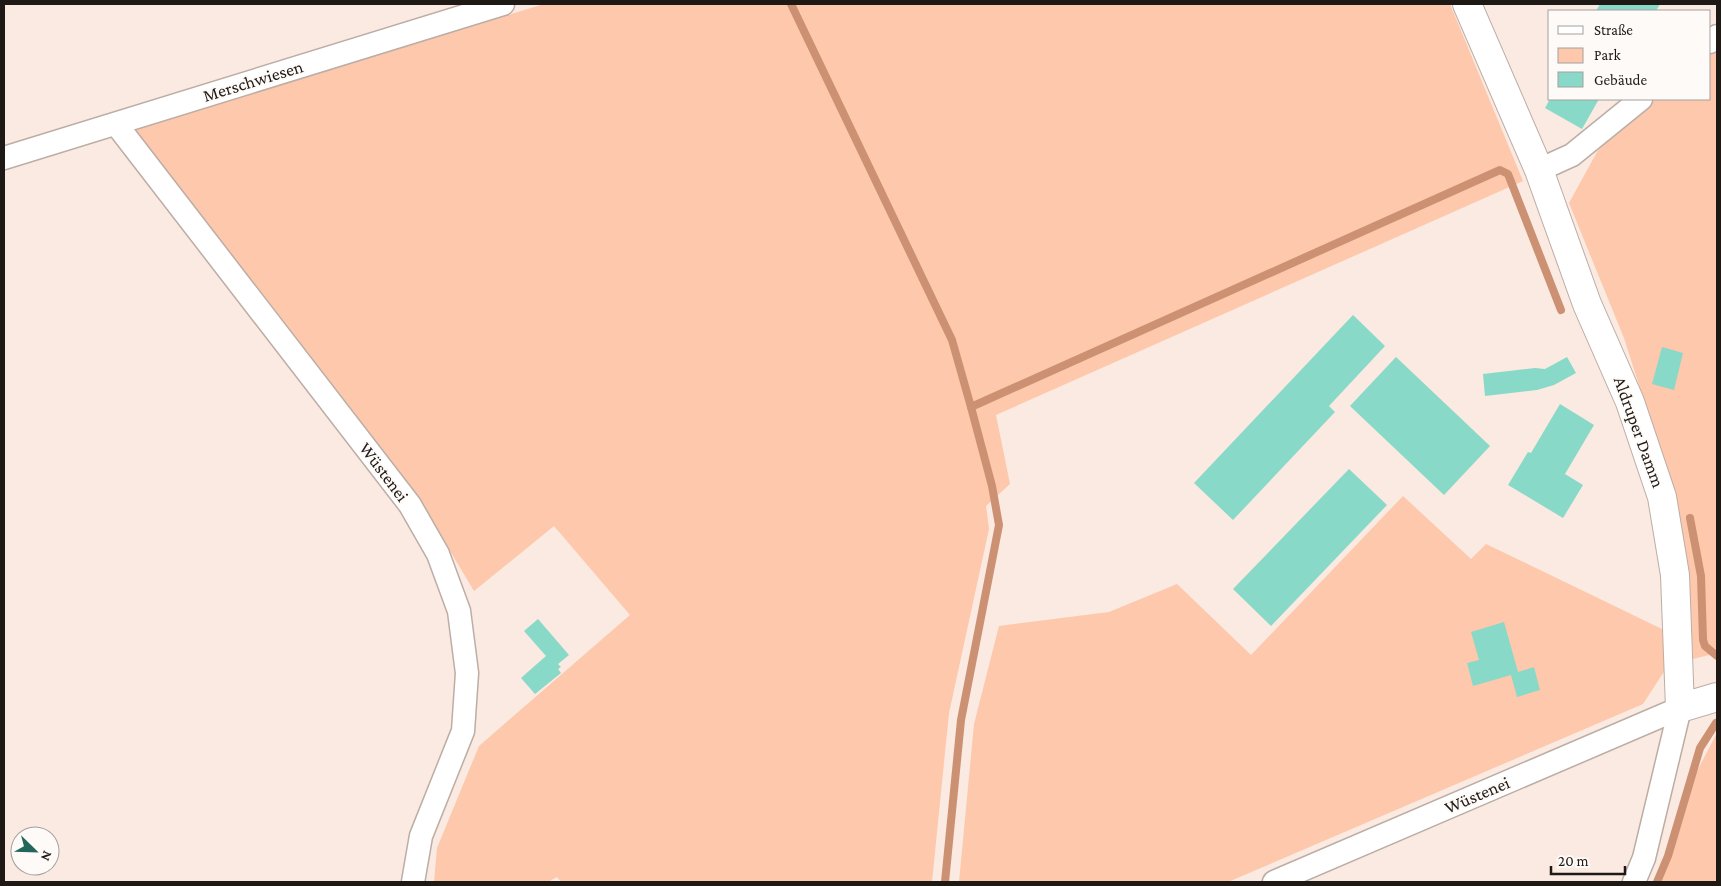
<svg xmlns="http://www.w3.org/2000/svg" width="1721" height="886" viewBox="0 0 1721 886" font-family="'Crimson Pro',serif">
<rect width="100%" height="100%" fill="#faeae1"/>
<g fill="#fdc8ab">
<path d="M 544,4 L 1450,4 L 1523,181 L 996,415 L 1010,484 L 986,506 L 989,529 L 949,713 L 932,882 L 561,882 L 557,877 L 548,882 L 434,882 L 437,848 L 479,746 L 630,615 L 554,526 L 474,591 L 425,509 L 133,129 Z"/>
<path d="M 1717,46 L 1717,653 L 1693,659 L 1691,615 L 1674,495 L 1624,338 L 1569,203 L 1597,152 L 1624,123 L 1653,99 L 1710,99 L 1710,52 Z"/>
<path d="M 1403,496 L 1471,559 L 1486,544 L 1664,630 L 1667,667 L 1643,704 L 1228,882 L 959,882 L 974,724 L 999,626 L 1109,612 L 1177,584 L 1251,655 Z"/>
<path d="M 1717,733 L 1717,882 L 1657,882 L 1675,826 L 1695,775 Z"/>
</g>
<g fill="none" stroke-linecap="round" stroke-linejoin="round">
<g stroke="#cc9172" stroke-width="8">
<path d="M 791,4 L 952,340 L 971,407 L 1500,170 L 1508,174 L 1561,310"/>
<path d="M 1690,518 L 1701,576 L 1703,640 L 1705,646 L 1717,656"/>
<path d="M 945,882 L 961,720 L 999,525 L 992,486 L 971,407"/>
<path d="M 1657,882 L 1668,856 L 1700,748 L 1716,723"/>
</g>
</g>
<g fill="#88d9c8">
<path d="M 1600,4 L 1660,4 L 1656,11 L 1596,11 Z"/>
<path d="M 1550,99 L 1599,99 L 1582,129 L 1545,108 Z"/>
<path d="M 1353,315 L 1385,346 L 1329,406 L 1335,412 L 1233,520 L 1194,483 Z"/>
<path d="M 1662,347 L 1683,353 L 1674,390 L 1652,384 Z"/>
<path d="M 1396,357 L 1490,446 L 1444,495 L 1350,406 Z"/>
<path d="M 1567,357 L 1576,373 L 1554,385 L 1537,390 L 1485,396 L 1483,374 L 1535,368 L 1545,369 Z"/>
<path d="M 1560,404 L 1594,425 L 1565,474 L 1583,485 L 1563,518 L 1508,485 L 1528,452 L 1531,453 Z"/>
<path d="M 1349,469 L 1387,505 L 1271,626 L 1233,589 Z"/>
<path d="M 538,619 L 569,655 L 558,664 L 561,667 L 558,669 L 561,673 L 535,694 L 521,678 L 546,656 L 524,631 Z"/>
<path d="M 1504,622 L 1518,672 L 1534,667 L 1540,690 L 1517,697 L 1511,675 L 1473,686 L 1467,663 L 1479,660 L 1471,632 Z"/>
</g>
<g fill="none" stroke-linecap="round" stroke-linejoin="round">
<g stroke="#bcada5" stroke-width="25">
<g id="minor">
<path d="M 1710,42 L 1717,36"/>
<path d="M 116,124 L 410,505 L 438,554 L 459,611 L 467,673 L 463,731 L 421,836 L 413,882"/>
<path d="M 4,158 L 503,4"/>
<path d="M 1539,170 L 1572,155 L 1641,99"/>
<path d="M 1274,882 L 1680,708"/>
<path d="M 1634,882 L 1644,858 L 1680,708"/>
</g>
</g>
<g stroke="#bcada5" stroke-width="30">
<path id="tertiary" d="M 1467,4 L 1539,170 L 1587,304 L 1630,402 L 1662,497 L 1675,575 L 1680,708 L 1717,697"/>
</g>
<use href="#minor" stroke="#fff" stroke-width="22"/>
<use href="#tertiary" stroke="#fff" stroke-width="28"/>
</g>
<g text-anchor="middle" stroke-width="4" stroke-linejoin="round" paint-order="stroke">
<g font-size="18" fill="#1f1916" stroke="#fdfaf8">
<text transform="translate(253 81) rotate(-17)" y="6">Merschwiesen</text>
<text transform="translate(1639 432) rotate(70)" y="6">Aldruper Damm</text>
<text transform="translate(384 472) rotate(53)" y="6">Wüstenei</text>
<text transform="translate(1477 795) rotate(-23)" y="6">Wüstenei</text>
</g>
</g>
<rect width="1721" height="886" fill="none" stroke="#1f1916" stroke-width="10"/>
<rect x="1548" y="10" width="162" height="90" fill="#fdfaf8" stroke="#a4a09e"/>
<rect x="1558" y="26" width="25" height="8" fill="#ffffff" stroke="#a4a09e"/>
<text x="1594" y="35" font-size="15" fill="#1f1916">Straße</text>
<rect x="1558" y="48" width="25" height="15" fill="#fdc8ab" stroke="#a4a09e"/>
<text x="1594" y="60" font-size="15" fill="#1f1916">Park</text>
<rect x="1558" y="72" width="25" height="15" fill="#88d9c8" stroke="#a4a09e"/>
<text x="1594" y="85" font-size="15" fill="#1f1916">Gebäude</text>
<g transform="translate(35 851) rotate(113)"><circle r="24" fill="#fdfaf8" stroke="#a4a09e"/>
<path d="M0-4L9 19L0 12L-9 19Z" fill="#20665a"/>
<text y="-8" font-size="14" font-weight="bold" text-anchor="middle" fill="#1f1916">N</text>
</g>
<path d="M1551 866v8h74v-8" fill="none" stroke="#1f1916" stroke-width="2.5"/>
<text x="1558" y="866" font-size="15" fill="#1f1916" stroke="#fdfaf8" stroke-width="4" paint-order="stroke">20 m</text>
</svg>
